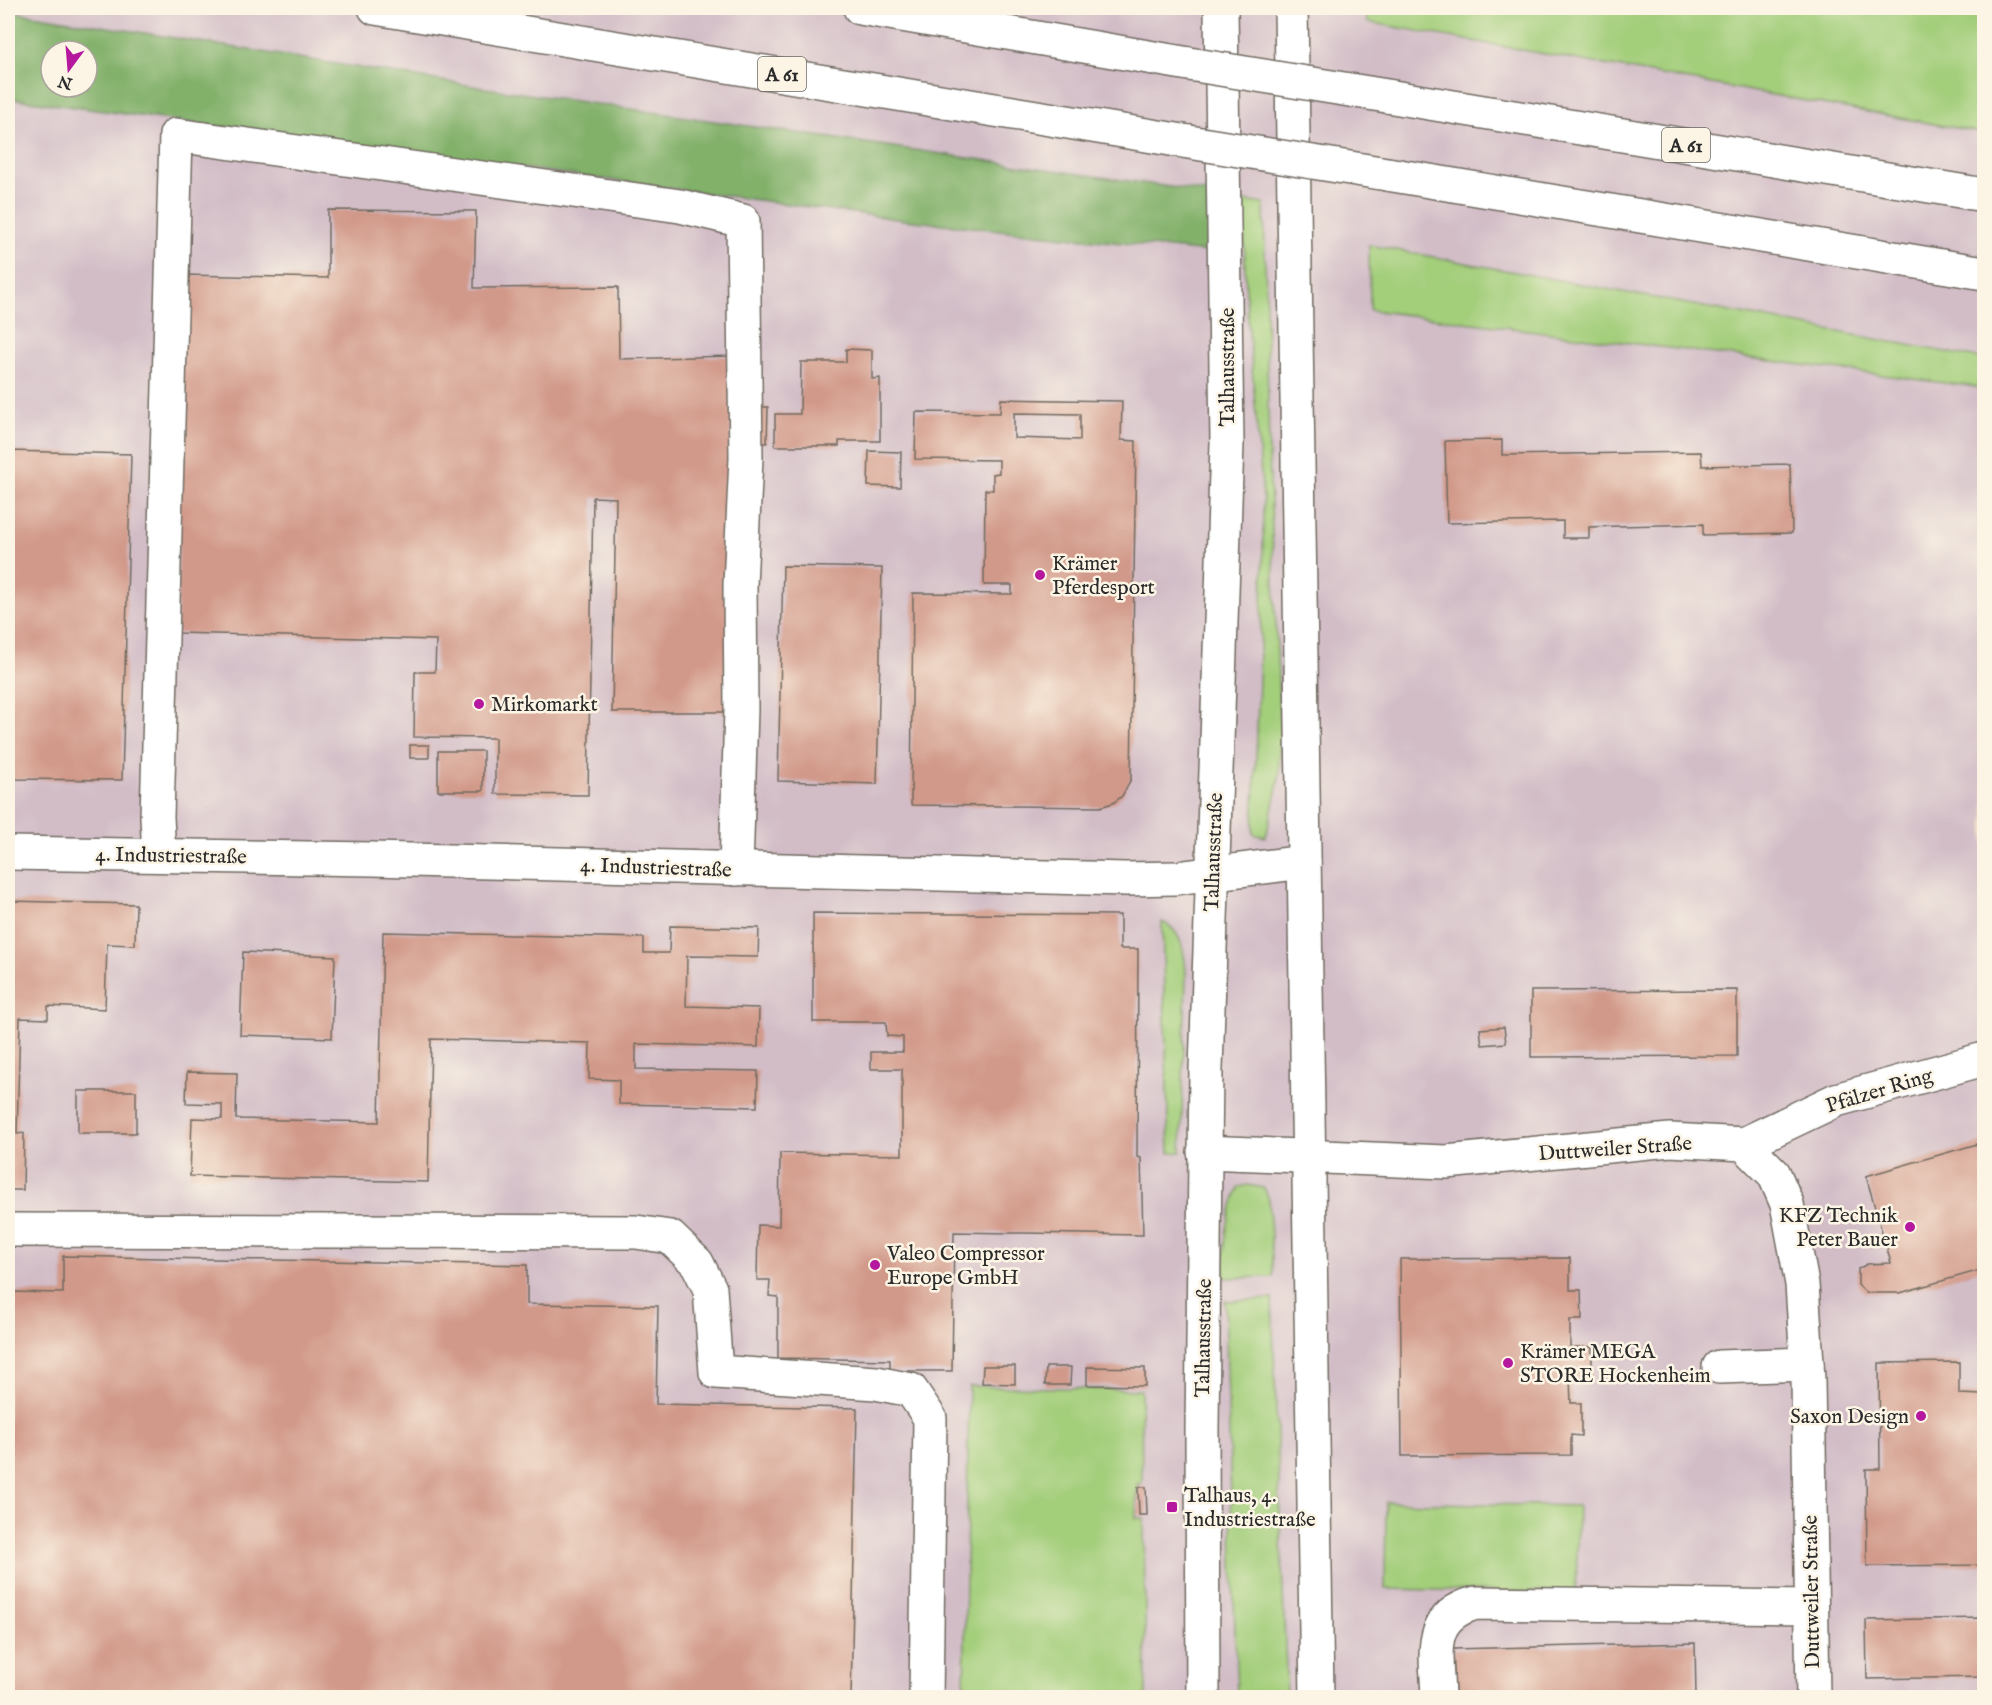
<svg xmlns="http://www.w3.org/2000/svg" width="1992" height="1705" viewBox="0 0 1992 1705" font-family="'IM FELL English',serif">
<rect width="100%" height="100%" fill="#fcf5e5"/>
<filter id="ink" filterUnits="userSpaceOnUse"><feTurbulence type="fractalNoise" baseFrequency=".0167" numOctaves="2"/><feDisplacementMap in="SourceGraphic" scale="12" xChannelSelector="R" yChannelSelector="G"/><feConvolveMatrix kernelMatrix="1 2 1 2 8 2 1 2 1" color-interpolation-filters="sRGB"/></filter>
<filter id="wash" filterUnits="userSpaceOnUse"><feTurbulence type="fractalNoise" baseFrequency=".008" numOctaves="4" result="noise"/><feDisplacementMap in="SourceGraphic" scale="24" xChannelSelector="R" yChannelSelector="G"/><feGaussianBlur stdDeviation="1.35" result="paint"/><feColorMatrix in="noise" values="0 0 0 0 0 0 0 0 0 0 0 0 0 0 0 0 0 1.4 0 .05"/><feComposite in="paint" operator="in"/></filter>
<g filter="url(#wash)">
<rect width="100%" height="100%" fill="#f4e0c4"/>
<path fill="#d2bdc7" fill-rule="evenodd" d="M 8,8 L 1984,8 L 1984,1697 L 8,1697 ZM 51,51 L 87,51 L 87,87 L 51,87 Z"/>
<g fill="#a3ce7a" stroke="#677c52" stroke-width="1.5">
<path d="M 1368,8 L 1984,8 L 1984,133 L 1367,22 Z"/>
<path d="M 1243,201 L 1264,204 L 1269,454 L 1280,726 L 1279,779 L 1266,837 L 1253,834 L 1263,577 L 1263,498 L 1246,297 Z"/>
<path d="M 1369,245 L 1984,359 L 1984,388 L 1370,310 Z"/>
<path d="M 1162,922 C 1182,929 1185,955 1186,973 L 1181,1152 L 1169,1153 Z"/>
<path d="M 1248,1185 L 1264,1188 L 1269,1199 L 1273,1277 L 1224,1278 C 1223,1247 1226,1216 1239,1187 Z"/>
<path d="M 1272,1299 L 1287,1697 L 1237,1697 L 1225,1301 Z"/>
<path d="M 969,1386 L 1141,1390 L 1142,1483 L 1137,1484 L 1136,1518 L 1144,1518 L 1146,1697 L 964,1697 Z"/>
<path d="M 1386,1502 L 1578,1506 L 1576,1593 L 1385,1589 Z"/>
</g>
<path fill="#82b16a" stroke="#566e4a" stroke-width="1.5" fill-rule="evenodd" d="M 8,11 L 479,87 L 1225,195 L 1226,254 L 904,220 L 8,98 ZM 51,51 L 87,51 L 87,87 L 51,87 Z"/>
<g id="blocks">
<g fill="#d19989" fill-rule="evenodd">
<path d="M 328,210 L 476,211 L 474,288 L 618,287 L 619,359 L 732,356 L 726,712 L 612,712 L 616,498 L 593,497 L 588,795 L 495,794 L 495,738 L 414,737 L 415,672 L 435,672 L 436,640 L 177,633 L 184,275 L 328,278 Z"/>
<path d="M 846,349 L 872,350 L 872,379 L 880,378 L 880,441 L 839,441 L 839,446 L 775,446 L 775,414 L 800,414 L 801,362 L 846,362 Z"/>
<path d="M 1001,399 L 1122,401 L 1121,440 L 1136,441 L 1131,779 L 1122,796 L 1113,803 L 1100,807 L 911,805 L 913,593 L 1012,594 L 1012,585 L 984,585 L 985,490 L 993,490 L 993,474 L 999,473 L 999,460 L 915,459 L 916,412 L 1000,413 ZM 1014,413 L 1080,414 L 1080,440 L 1014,438 Z"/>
<path d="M 750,407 L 768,407 L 767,443 L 750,443 Z"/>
<path d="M 1502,440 L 1502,455 L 1701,452 L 1702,466 L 1790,464 L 1792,533 L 1703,535 L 1703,524 L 1619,526 L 1589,527 L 1589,538 L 1563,538 L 1563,521 L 1447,523 L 1445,441 Z"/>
<path d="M 8,451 L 131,454 L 122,780 L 8,779 Z"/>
<path d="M 869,451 L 901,452 L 900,487 L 868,486 Z"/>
<path d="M 783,566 L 882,568 L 877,784 L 778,781 Z"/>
<rect x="410" y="745" width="19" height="13"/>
<rect x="438" y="751" width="45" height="40"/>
<path d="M 8,901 L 136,904 L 135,945 L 107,944 L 105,1009 L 48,1006 L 48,1019 L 20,1018 L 17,1134 L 24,1133 L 23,1190 L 8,1190 Z"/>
<path d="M 813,913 L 1120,915 L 1120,949 L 1138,949 L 1137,1157 L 1141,1158 L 1143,1235 L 954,1232 L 952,1371 L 890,1371 L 890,1360 L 778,1358 L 778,1297 L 769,1296 L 770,1280 L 757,1280 L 758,1225 L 779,1226 L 780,1153 L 902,1155 L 902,1069 L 871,1069 L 871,1052 L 903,1052 L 903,1037 L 887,1036 L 886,1022 L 813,1022 Z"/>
<path d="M 670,926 L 759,928 L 758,957 L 687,956 L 686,1006 L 759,1008 L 758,1047 L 636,1044 L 636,1069 L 758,1071 L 757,1107 L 619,1104 L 619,1080 L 589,1079 L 590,1043 L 431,1039 L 428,1182 L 190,1176 L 192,1118 L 222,1119 L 222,1104 L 186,1103 L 187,1072 L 237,1073 L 236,1119 L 379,1122 L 383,932 L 644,938 L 644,953 L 669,953 Z"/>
<path d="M 243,952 L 335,956 L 332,1038 L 240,1035 Z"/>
<path d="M 1737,990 L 1737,1056 L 1531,1057 L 1531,991 Z"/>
<path d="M 1504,1027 L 1506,1043 L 1482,1045 L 1480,1029 Z"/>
<rect x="78" y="1091" width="58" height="42"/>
<path d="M 1984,1142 L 1984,1269 L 1900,1293 L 1866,1293 L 1858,1285 L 1858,1269 L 1867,1264 L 1891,1263 L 1866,1176 Z"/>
<path d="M 63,1256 L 527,1265 L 527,1304 L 658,1306 L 656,1404 L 857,1408 L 851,1698 L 8,1698 L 8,1292 L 63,1293 Z"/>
<path d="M 1570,1258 L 1570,1290 L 1581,1290 L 1582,1320 L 1570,1320 L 1570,1347 L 1592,1347 L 1592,1378 L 1570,1378 L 1571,1403 L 1581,1403 L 1581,1436 L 1571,1435 L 1571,1455 L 1402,1456 L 1400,1259 Z"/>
<path d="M 1959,1362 L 1959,1394 L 1984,1395 L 1984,1565 L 1867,1566 L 1866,1469 L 1880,1469 L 1879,1363 Z"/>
<path d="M 983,1366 L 1015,1366 L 1015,1384 L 982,1383 Z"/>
<path d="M 1046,1367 L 1071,1367 L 1070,1385 L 1045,1385 Z"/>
<path d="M 1087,1367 L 1145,1368 L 1145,1386 L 1087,1385 Z"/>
<path d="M 1138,1487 L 1146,1487 L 1147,1515 L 1139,1515 Z"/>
<path d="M 1984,1618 L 1984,1677 L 1867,1679 L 1866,1620 Z"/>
<path d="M 1695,1643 L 1696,1698 L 1455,1698 L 1453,1649 Z"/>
</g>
</g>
</g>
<g filter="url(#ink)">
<use href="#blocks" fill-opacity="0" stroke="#716a61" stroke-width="1.5"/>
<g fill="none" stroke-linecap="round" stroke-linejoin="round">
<g stroke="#716a61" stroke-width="36">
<g id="minor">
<path d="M 8,853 L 372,859 L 1126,879 L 1176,878 L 1304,862"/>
<path d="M 159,855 L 157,817 L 176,135 L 680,206 L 743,221 L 746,458 L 740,585 L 741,710 L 736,869"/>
<path d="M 1744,1144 L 1836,1100 L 1984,1059"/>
<path d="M 1204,1152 L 1446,1162 L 1670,1140 L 1744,1144 L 1774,1174 L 1787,1204 L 1802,1284 L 1808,1379 L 1813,1698"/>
<path d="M 8,1230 L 636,1232 L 670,1237 L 697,1263 L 710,1289 L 716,1372 L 876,1383 L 911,1390 L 930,1418 L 926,1698"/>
<path d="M 1719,1367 L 1807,1364"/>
<path d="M 1438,1698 C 1437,1655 1425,1616 1476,1603 L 1811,1607"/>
</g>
</g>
<g stroke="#716a61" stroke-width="36">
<g id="major">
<path d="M 1291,8 L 1317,1698"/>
<path d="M 1203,1698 L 1202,1429 L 1206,1069 L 1227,443 L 1221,8"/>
</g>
</g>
<g stroke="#716a61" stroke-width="36">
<g id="highway">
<path d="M 375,8 L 1189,142"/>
<path d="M 860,8 L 1189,64"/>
<path d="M 1387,96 L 1984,195"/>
<path d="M 1387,174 L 1984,273"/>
</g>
</g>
<use href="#minor" stroke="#fff" stroke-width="33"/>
<use href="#major" stroke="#fff" stroke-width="33"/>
<use href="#highway" stroke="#fff" stroke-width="33"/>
<g stroke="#716a61" stroke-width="36" stroke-linecap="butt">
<g id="highway-bridge">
<path d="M 1189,64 L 1387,96"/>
<path d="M 1189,142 L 1387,174"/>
</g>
</g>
<use href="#highway-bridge" stroke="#fff" stroke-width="33"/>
</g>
</g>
<g fill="#b5179e" stroke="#fcf5e5" stroke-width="2">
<circle cx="1040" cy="575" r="6"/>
<circle cx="479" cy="704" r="6"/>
<circle cx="1910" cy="1227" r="6"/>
<circle cx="875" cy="1265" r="6"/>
<circle cx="1508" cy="1363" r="6"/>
<circle cx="1921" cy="1416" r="6"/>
<rect x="1166" y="1501" width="12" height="12" rx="3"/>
</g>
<g text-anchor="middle" stroke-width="5" stroke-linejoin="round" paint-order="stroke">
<g fill="#fcf5e5" stroke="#6a6863" stroke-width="1.5">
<rect x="758" y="57" width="48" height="34" rx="4.5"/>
<rect x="1662" y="128" width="48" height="34" rx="4.5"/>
</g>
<g font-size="20" font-weight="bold" fill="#2b2b2b">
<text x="782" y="81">A 61</text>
<text x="1686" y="152">A 61</text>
</g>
<g font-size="21" fill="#2b2b2b" stroke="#fcf5e5">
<text transform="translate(1227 367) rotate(-90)" y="7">Talhausstraße</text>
<text transform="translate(1213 852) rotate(-88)" y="7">Talhausstraße</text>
<text transform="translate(171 855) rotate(1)" y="7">4. Industriestraße</text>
<text transform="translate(656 867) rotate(2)" y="7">4. Industriestraße</text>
<text transform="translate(1879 1090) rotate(-17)" y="7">Pfälzer Ring</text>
<text transform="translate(1615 1148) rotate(-4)" y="7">Duttweiler Straße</text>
<text transform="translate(1203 1338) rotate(-89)" y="7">Talhausstraße</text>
<text transform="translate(1811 1592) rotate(-91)" y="7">Duttweiler Straße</text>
</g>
<g font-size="21" fill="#2b2b2b" stroke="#fcf5e5" text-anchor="start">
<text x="1052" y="570">Krämer<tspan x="1052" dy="24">Pferdesport</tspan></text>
<text x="491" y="711">Mirkomarkt</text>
<text x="1898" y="1222" text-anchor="end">KFZ Technik<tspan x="1898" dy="24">Peter Bauer</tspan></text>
<text x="887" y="1260">Valeo Compressor<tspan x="887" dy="24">Europe GmbH</tspan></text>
<text x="1520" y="1358">Krämer MEGA<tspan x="1520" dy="24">STORE Hockenheim</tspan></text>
<text x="1909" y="1423" text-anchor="end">Saxon Design</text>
<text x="1184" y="1502">Talhaus, 4.<tspan x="1184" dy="24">Industriestraße</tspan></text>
</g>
</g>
<rect width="1992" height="1705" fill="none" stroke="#fcf5e5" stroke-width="30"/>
<g transform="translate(69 69) rotate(196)"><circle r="28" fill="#fcf5e5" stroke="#a8a49b" stroke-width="1.5"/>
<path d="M0-4.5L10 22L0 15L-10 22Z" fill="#b5179e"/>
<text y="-9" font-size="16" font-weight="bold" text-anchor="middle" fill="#2b2b2b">N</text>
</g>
</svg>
